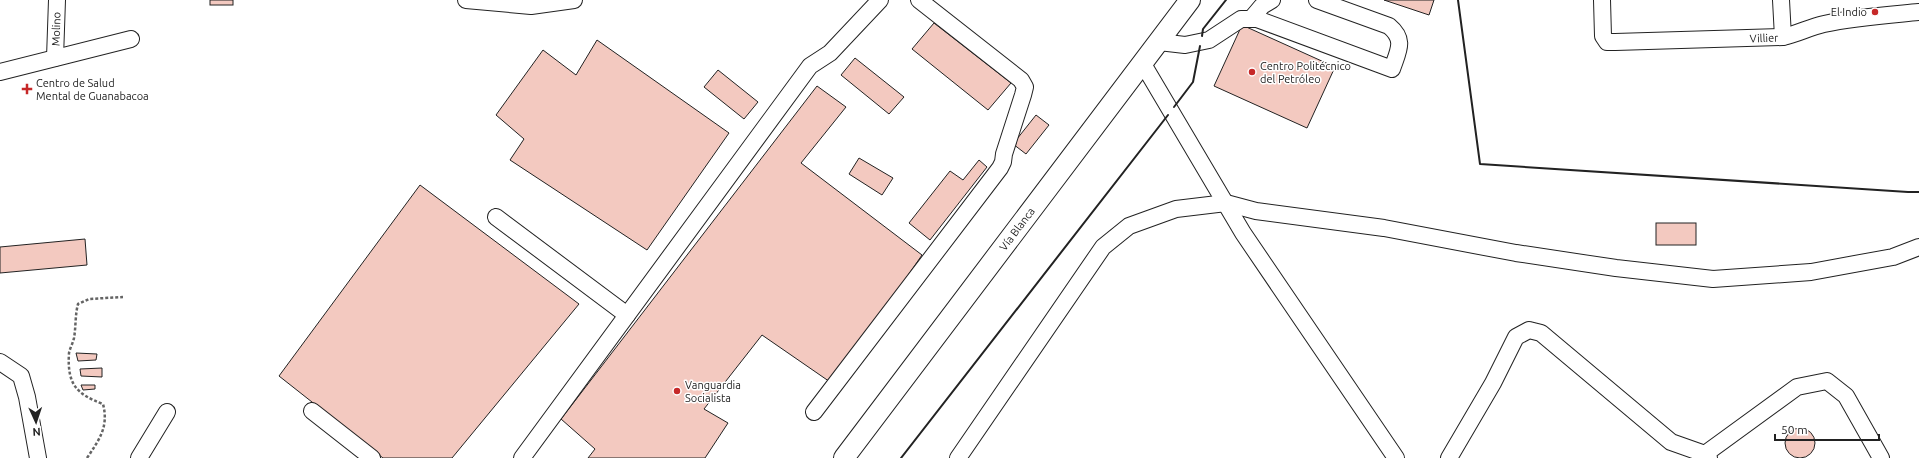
<svg xmlns="http://www.w3.org/2000/svg" width="1919" height="458" viewBox="0 0 1919 458" font-family="Ubuntu,sans-serif">
<rect width="100%" height="100%" fill="#fff"/>
<g fill="#f3c9c0" stroke="#222">
<rect x="210" y="0" width="23" height="5"/>
<path d="M 1384,0 L 1434,0 L 1429,15 Z"/>
<path d="M 934,23 L 1011,83 L 988,110 L 912,49 Z"/>
<path d="M 1242,25 L 1335,67 L 1307,128 L 1214,86 Z"/>
<path d="M 597,40 L 729,133 L 647,250 L 510,160 L 524,139 L 496,115 L 543,50 L 576,75 Z"/>
<path d="M 855,58 L 904,97 L 889,114 L 841,75 Z"/>
<path d="M 718,70 L 758,102 L 744,119 L 704,87 Z"/>
<path d="M 817,86 L 846,107 L 801,163 L 922,255 L 833,384 L 762,335 L 704,409 L 728,423 L 705,458 L 588,458 L 595,449 L 561,419 Z"/>
<path d="M 1036,115 L 1049,125 L 1026,154 L 1013,144 Z"/>
<path d="M 859,158 L 893,178 L 882,195 L 849,174 Z"/>
<path d="M 979,160 L 987,167 L 930,240 L 909,223 L 950,171 L 963,180 Z"/>
<path d="M 420,185 L 579,304 L 452,458 L 383,458 L 279,376 Z"/>
<rect x="1656" y="223" width="40" height="22"/>
<path d="M 85,239 L 87,265 L 0,273 L 0,247 Z"/>
<path d="M 76,353 L 97,354 L 96,360 L 78,361 Z"/>
<path d="M 102,368 L 102,377 L 81,376 L 80,369 Z"/>
<path d="M 81,385 L 95,385 L 95,389 L 83,390 Z"/>
<circle cx="1800" cy="443" r="15"/>
</g>
<g fill="none" stroke-linecap="round" stroke-linejoin="round">
<g stroke="#222" stroke-width="18">
<g id="minor">
<path d="M 466,0 L 531,6 L 574,0"/>
<path d="M 1602,0 L 1603,36 L 1607,42 L 1615,42 L 1783,37 C 1797,34 1810,27 1824,24 C 1855,17 1887,15 1919,12"/>
<path d="M 1781,0 L 1783,37"/>
<path d="M 1251,19 L 1262,6 L 1272,0"/>
<path d="M 1159,42 L 1185,45 L 1209,40 L 1241,19 L 1257,19 L 1392,69 C 1398,51 1406,40 1389,26 L 1317,0"/>
<path d="M 55,58 L 57,0"/>
<path d="M 1143,64 L 1243,233 L 1396,458"/>
<path d="M 0,72 L 131,39"/>
<path d="M 496,217 L 627,315"/>
<path d="M 0,362 L 21,376 L 27,397 L 38,458"/>
<path d="M 312,411 L 372,458"/>
<path d="M 814,412 L 1000,168 L 1003,162 L 1004,154 L 1023,95 L 1025,87 L 1021,80 L 919,0"/>
<path d="M 139,458 L 167,412"/>
<path d="M 522,458 L 810,66 L 830,53 L 880,0"/>
<path d="M 958,458 L 1103,247 L 1129,226 L 1176,209 L 1226,203 L 1256,211 L 1384,228 L 1516,253 L 1616,268 L 1713,279 L 1811,272 L 1893,257 L 1919,247"/>
<path d="M 1449,458 L 1493,383 L 1516,337 L 1529,330 L 1541,333 L 1671,442 L 1705,454"/>
<path d="M 1709,458 L 1705,454 L 1797,387 L 1827,381 L 1846,396 L 1881,458"/>
</g>
</g>
<g stroke="#222" stroke-width="22">
<path id="major" d="M 844,458 L 1190,0"/>
</g>
<path stroke="#646464" stroke-width="2.5" stroke-dasharray="3 2" stroke-linecap="butt" d="M 87,458 C 99,440 109,427 103,404 C 76,394 67,384 69,353 C 70,348 73,343 74,338 C 76,327 75,315 78,304 L 89,299 L 123,297"/>
<use href="#minor" stroke="#fff" stroke-width="16"/>
<use href="#major" stroke="#fff" stroke-width="20"/>
<g stroke="#222" stroke-width="2">
<path d="M 1458,0 L 1480,164 L 1908,192 L 1919,192"/>
<path d="M 1202,36 L 1203,29 L 1226,0"/>
<path d="M 1174,107 L 1193,82 L 1200,46"/>
<path d="M 901,458 L 1168,115"/>
</g>
</g>
<g fill="#c62828" stroke="#fff" stroke-width="1.5">
<circle cx="1875" cy="12" r="4"/>
<circle cx="1252" cy="72" r="4"/>
<path d="M25 83h4v4h4v4h-4v4h-4v-4h-4v-4h4z"/>
<circle cx="677" cy="391" r="4"/>
</g>
<g text-anchor="middle" stroke-width="3" stroke-linejoin="round" paint-order="stroke">
<g font-size="11" fill="#222" stroke="#fff" text-anchor="start">
<text x="1867" y="16" text-anchor="end">El Indio</text>
<text x="1260" y="70">Centro Politécnico<tspan x="1260" dy="13">del Petróleo</tspan></text>
<text x="36" y="87">Centro de Salud<tspan x="36" dy="13">Mental de Guanabacoa</tspan></text>
<text x="685" y="389">Vanguardia<tspan x="685" dy="13">Socialista</tspan></text>
</g>
<g font-size="11" fill="#222" stroke="#fff">
<text transform="translate(56 29) rotate(-88)" y="4">Molino</text>
<text transform="translate(1764 38) rotate(-2)" y="4">Villier</text>
<text transform="translate(1017 229) rotate(-53)" y="4">Vía Blanca</text>
</g>
</g>
<g transform="translate(36 422) rotate(177)" stroke="#ffffff" stroke-width="3" paint-order="stroke">
<path d="M0-3L7 15L0 10L-7 15Z" fill="#222222"/>
<text y="-6" font-size="11" font-weight="bold" text-anchor="middle" fill="#222222">N</text>
</g>
<path d="M1775 434v6h104v-6" fill="none" stroke="#222222" stroke-width="2"/>
<text x="1781" y="434" font-size="12" fill="#222222" stroke="#ffffff" stroke-width="3" paint-order="stroke">50 m</text>
</svg>
